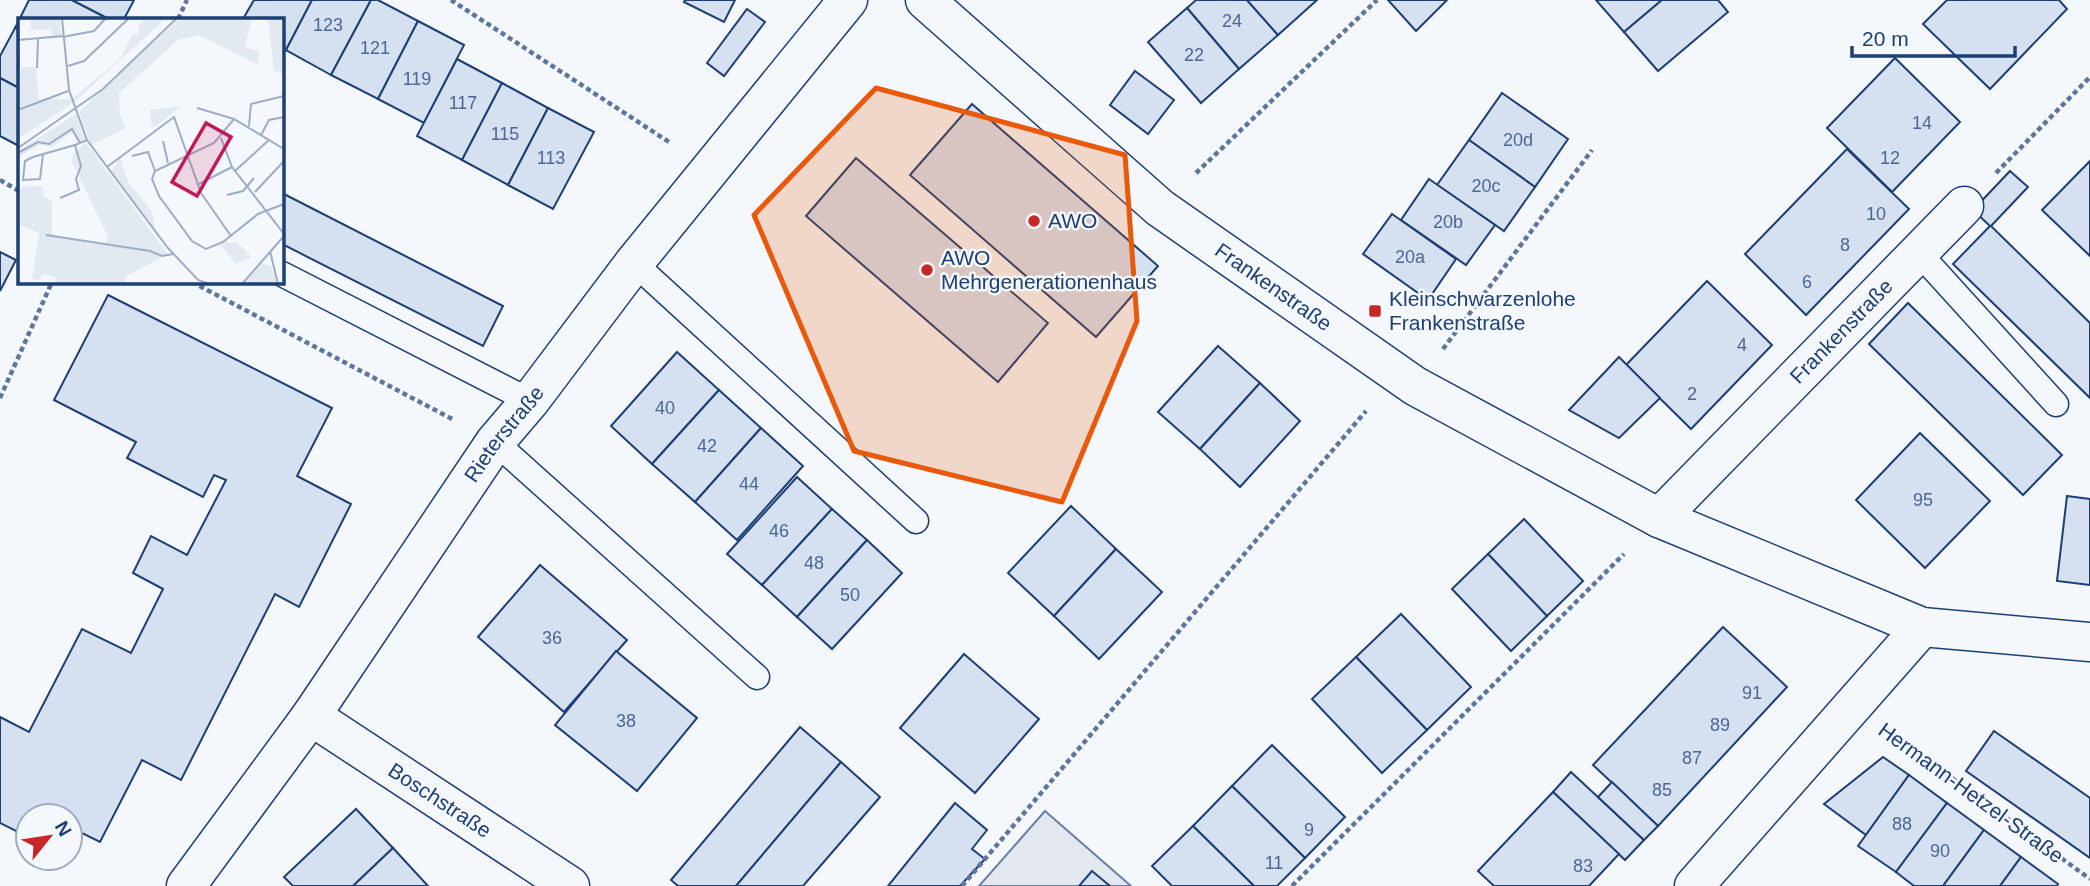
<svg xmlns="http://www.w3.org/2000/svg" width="2090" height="886" viewBox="0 0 2090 886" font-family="Helvetica,sans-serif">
<rect width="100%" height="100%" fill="#f4f7fb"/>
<path fill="#e3e8f0" stroke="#687fa3" stroke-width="2" d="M 1045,811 L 1131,886 L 979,886 Z"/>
<g fill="#d5e0f0" stroke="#1d3f73" stroke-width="2">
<path d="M 29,0 L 72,0 L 109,19 L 19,19 L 19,30 L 15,28 Z"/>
<path d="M 72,0 L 134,0 L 124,19 L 109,19 Z"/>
<path d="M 254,0 L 312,0 L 286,50 L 282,48 L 282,19 L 243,19 Z"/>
<path d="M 312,0 L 371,0 L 331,75 L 286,50 Z"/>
<path d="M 371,0 L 378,0 L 418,21 L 378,99 L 331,75 Z"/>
<path d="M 685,0 L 735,0 L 724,22 L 684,2 Z"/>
<path d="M 1196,0 L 1247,0 L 1278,35 L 1239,69 L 1187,8 Z"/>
<path d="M 1247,0 L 1317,0 L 1278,35 Z"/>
<path d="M 1388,0 L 1447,0 L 1416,31 Z"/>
<path d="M 1596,0 L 1662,0 L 1624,32 Z"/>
<path d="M 1662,0 L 1718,0 L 1728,12 L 1658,71 L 1624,32 Z"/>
<path d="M 1947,0 L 2059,0 L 2067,9 L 1990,89 L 1923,24 Z"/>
<path d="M 1187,8 L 1239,69 L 1201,103 L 1148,42 Z"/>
<path d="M 747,9 L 765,22 L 724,76 L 707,63 Z"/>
<path d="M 418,21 L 464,45 L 424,123 L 378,99 Z"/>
<path d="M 15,28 L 19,30 L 19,88 L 0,78 L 0,56 Z"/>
<path d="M 1895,58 L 1960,122 L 1892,192 L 1827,128 Z"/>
<path d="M 457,59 L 502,83 L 462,160 L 417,136 Z"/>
<path d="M 1135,71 L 1174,100 L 1148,134 L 1110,105 Z"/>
<path d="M 0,78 L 19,88 L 19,146 L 0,136 Z"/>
<path d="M 502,83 L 548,108 L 508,185 L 462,160 Z"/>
<path d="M 1502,93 L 1568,139 L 1535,187 L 1469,140 Z"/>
<path d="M 972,104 L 1158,266 L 1096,337 L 910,175 Z"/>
<path d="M 548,108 L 594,132 L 553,209 L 508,185 Z"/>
<path d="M 1469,140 L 1535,187 L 1504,231 L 1437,185 Z"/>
<path d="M 1847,149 L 1909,209 L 1806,315 L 1745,254 Z"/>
<path d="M 856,158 L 1048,323 L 998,382 L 806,216 Z"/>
<path d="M 2090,161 L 2090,256 L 2042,210 Z"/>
<path d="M 2010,171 L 2028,187 L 1991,226 L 2090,323 L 2090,398 L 1953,264 L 1990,226 L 1973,210 Z"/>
<path d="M 1429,179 L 1495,225 L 1466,265 L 1401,220 Z"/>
<path d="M 282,193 L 503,306 L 483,346 L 282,244 Z"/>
<path d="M 1392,214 L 1456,259 L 1428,300 L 1363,254 Z"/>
<path d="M 0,252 L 16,260 L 0,291 Z"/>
<path d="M 1707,281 L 1772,345 L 1691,429 L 1626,365 Z"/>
<path d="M 108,295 L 332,408 L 297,476 L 351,504 L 299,607 L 275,594 L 181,780 L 142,760 L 100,842 L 76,830 L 70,841 L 70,816 L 28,816 L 28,837 L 0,823 L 0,717 L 29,732 L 82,629 L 131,653 L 163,589 L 133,573 L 151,536 L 187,555 L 226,480 L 214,475 L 203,497 L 127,458 L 136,442 L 54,400 Z"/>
<path d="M 1908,303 L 2062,455 L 2023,495 L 1869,344 Z"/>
<path d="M 1218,346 L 1260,383 L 1200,449 L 1158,412 Z"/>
<path d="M 677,352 L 719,390 L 652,464 L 611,426 Z"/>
<path d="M 1619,357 L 1660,398 L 1619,438 L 1569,410 Z"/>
<path d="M 1260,383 L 1300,421 L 1240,487 L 1200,449 Z"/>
<path d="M 719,390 L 761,428 L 695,502 L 652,464 Z"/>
<path d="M 761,428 L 803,466 L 737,540 L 695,502 Z"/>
<path d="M 1920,433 L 1990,501 L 1925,568 L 1856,500 Z"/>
<path d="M 797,477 L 832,509 L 762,585 L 727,554 Z"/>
<path d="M 2067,496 L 2090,499 L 2090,585 L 2057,581 Z"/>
<path d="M 1071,506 L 1116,549 L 1054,616 L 1008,573 Z"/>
<path d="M 832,509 L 867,540 L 797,617 L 762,585 Z"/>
<path d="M 1524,519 L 1583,581 L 1547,616 L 1488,554 Z"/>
<path d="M 867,540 L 902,573 L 832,649 L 797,617 Z"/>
<path d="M 1116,549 L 1162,592 L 1099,659 L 1054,616 Z"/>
<path d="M 1488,554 L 1547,616 L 1511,651 L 1452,589 Z"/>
<path d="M 540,565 L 627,640 L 564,712 L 478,637 Z"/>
<path d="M 1401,614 L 1471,687 L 1427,730 L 1356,657 Z"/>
<path d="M 1723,627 L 1787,687 L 1658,826 L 1593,765 Z"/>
<path d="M 616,651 L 697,718 L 637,791 L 555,725 Z"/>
<path d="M 964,654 L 1039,719 L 975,793 L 900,728 Z"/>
<path d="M 1356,657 L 1427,730 L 1382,773 L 1312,699 Z"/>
<path d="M 800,727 L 841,762 L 736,886 L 678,886 L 671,880 Z"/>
<path d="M 1994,731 L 2090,798 L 2090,858 L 1966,771 Z"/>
<path d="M 1272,745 L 1345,817 L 1305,858 L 1232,786 Z"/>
<path d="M 1883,757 L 1909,775 L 1866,835 L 1824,804 Z"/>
<path d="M 841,762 L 880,797 L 803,886 L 736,886 Z"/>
<path d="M 1571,772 L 1644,840 L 1625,860 L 1553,792 Z"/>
<path d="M 1909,775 L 1947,803 L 1896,872 L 1858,846 Z"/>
<path d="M 1612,782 L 1658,826 L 1644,840 L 1598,797 Z"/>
<path d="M 1232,786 L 1305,858 L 1277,886 L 1254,886 L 1193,826 Z"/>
<path d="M 1553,792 L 1619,854 L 1589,886 L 1494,886 L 1478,871 Z"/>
<path d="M 955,803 L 987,830 L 972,849 L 985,859 L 960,886 L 888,886 Z"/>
<path d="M 1947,803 L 1984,830 L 1943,886 L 1914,886 L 1896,872 Z"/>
<path d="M 356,809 L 393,848 L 353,886 L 293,886 L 284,877 Z"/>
<path d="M 1193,826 L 1254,886 L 1172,886 L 1152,866 Z"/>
<path d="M 1984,830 L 2021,857 L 2000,886 L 1943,886 Z"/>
<path d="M 393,848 L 428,886 L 353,886 Z"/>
<path d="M 2021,857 L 2058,884 L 2057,886 L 2000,886 Z"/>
<path d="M 1092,871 L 1110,886 L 1079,886 Z"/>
</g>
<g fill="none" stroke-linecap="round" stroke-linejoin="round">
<g stroke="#1d3f73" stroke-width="27">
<g id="service">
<path d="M 1918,252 L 2056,404"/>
<path d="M 634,263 L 916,521"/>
<path d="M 282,274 L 530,401"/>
<path d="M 495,442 L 757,677"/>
</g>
</g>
<g stroke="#1d3f73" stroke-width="41">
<g id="minor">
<path id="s1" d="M 925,0 L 1160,208 L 1415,386 L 1659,518 L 1922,627 L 2090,642"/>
<path id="s2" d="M 1659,518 L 1964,206"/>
<path id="s3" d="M 311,716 L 570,886"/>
<path id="s4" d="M 186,886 L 311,716 L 495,442 L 530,401 L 634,263 L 848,0"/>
<path d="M 1694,886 L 1922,627"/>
</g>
</g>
<g stroke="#5e769c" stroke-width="4.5" stroke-dasharray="5 3.5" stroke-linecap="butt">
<path d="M 451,0 L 669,142"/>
<path d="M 178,19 L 187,0"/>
<path d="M 1196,173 L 1377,0"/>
<path d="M 1996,173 L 2090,77"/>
<path d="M 0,180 L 19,191"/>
<path d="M 192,282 L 454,420"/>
<path d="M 1443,349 L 1592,150"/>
<path d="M 0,398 L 52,282"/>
<path d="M 1890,733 L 2090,879"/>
<path d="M 962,886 L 1366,411"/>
<path d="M 1292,886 L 1624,554"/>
</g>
<use href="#service" stroke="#f4f7fb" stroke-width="24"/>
<use href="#minor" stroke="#f4f7fb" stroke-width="38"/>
</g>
<path fill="#e8590c" fill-opacity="0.2" stroke="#e8590c" stroke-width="5" stroke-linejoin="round" d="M 876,88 L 1125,155 L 1137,321 L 1062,502 L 854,451 L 754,215 Z"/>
<g fill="#c62828" stroke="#f4f7fb" stroke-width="2.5">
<circle cx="1034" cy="221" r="7"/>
<circle cx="927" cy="270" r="7"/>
<rect x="1368" y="304" width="14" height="14" rx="3.5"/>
</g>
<g text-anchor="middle" stroke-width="5" stroke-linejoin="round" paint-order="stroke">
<g font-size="18" fill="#4b6792">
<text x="1232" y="27">24</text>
<text x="328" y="31">123</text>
<text x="375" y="54">121</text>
<text x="1194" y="61">22</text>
<text x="417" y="85">119</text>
<text x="463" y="109">117</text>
<text x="1922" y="129">14</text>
<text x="505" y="140">115</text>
<text x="1518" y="146">20d</text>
<text x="551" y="164">113</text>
<text x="1890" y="164">12</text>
<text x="1486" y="192">20c</text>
<text x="1876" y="220">10</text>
<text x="1448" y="228">20b</text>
<text x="1845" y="251">8</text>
<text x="1410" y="263">20a</text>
<text x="1807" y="288">6</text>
<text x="1742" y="351">4</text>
<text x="1692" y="400">2</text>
<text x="665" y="414">40</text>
<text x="707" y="452">42</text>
<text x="749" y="490">44</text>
<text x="1923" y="506">95</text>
<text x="779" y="537">46</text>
<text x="814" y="569">48</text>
<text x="850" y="601">50</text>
<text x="552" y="644">36</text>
<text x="1752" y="699">91</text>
<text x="626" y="727">38</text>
<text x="1720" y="731">89</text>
<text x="1692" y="764">87</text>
<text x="1662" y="796">85</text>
<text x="1902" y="830">88</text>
<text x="1309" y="836">9</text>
<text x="1940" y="857">90</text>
<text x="1274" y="869">11</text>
<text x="1583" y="872">83</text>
</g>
<g font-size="21" fill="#1d3f73" stroke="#f4f7fb" text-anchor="start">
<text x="1048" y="228">AWO</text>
<text x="941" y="265">AWO<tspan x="941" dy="24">Mehrgenerationenhaus</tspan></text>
<text x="1389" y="306">Kleinschwarzenlohe<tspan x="1389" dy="24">Frankenstraße</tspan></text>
</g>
<g font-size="21" fill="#1d3f73" stroke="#f4f7fb">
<text dy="7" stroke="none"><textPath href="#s1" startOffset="452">Frankenstraße</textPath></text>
<text dy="7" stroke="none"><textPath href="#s2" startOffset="261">Frankenstraße</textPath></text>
<text dy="7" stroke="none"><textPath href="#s4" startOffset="553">Rieterstraße</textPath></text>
<text transform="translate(1971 793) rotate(36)" y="7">Hermann-Hetzel-Straße</text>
<text dy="7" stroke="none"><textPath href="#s3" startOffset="154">Boschstraße</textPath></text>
</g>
</g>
<g transform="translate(18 18)">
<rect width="266" height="266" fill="#f4f7fb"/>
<path d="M 12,0 L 42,0 L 43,17 L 34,18 L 33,11 L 13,12 ZM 130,0 L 148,0 L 56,84 L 0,121 L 0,53 L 4,49 L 18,49 L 21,81 L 54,81 L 101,42 L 115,16 L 120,17 L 121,7 ZM 162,0 L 234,0 L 227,29 L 242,34 L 239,46 L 181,17 L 160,22 L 101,75 L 102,98 L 108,110 L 73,127 L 61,94 ZM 250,0 L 264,0 L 266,56 L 256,53 ZM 163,88 L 137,109 L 135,106 L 134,111 L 132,92 ZM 58,96 L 68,122 L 60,125 L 54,114 L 34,129 L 22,127 L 0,139 L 0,133 ZM 68,125 L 150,236 L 107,259 L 109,266 L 38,266 L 37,259 L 24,256 L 22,262 L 14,261 L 21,215 L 0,206 L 0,175 L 6,168 L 25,169 L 26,178 L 34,183 L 34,219 L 87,227 L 90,218 L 54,144 L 55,135 ZM 102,140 L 110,164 L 134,194 L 137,212 L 93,153 ZM 209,222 L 212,226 L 217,223 L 229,234 L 225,241 L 230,235 L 233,239 L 218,246 L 203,227 ZM 243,245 L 253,248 L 259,266 L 227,266 Z" fill="#e3e9f0"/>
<path fill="none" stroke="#9eadc5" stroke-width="2" d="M 0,0 L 1,50M 44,0 L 51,72 L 69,122 L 150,230 L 180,262 L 192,266M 45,19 L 76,13 L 88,0M 0,22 L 45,18M 50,48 L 66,43 L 111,0M 19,50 L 20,21M 179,90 L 216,101 L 266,131M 0,92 L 50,73M 216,101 L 196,125 L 137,153 L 134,161 L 141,178 L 174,223 L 188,231 L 205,224 L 240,196 L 266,186M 231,108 L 233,86 L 266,78M 243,117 L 251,102 L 266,99M 203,120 L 214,149 L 266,216M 145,123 L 150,145M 0,130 L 85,71 L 159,0M 0,135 L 20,124 L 31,126 L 54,111 L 62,125M 25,136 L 22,161 L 5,162 L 7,143 L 15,139 L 57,127M 114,138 L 130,134 L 137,153M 89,149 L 156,99 L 183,175 L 213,218M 217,153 L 251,122M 179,167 L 214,149M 237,174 L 266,143M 209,177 L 225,173 L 236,160M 42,180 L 61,172 L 58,161 L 63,148 L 57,127 L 69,122M 28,217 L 132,233 L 144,238 L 155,236M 252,233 L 260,266M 224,266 L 266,218"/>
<path fill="#c2185b" fill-opacity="0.15" stroke="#c2185b" stroke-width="3.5" d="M 188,105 L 213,119 L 179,178 L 154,164 Z"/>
<rect width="266" height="266" fill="none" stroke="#1d3f73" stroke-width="3.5"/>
</g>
<g transform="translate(49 837) rotate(60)"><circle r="33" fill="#f4f7fb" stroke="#9eadc5" stroke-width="2"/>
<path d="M0-5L12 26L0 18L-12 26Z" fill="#c62828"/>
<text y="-10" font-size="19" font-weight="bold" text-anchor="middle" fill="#1d3f73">N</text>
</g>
<path d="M1852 46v10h163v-10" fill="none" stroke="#1d3f73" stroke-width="3.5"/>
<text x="1862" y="46" font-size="21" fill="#1d3f73" stroke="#f4f7fb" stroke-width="5" paint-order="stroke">20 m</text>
</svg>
